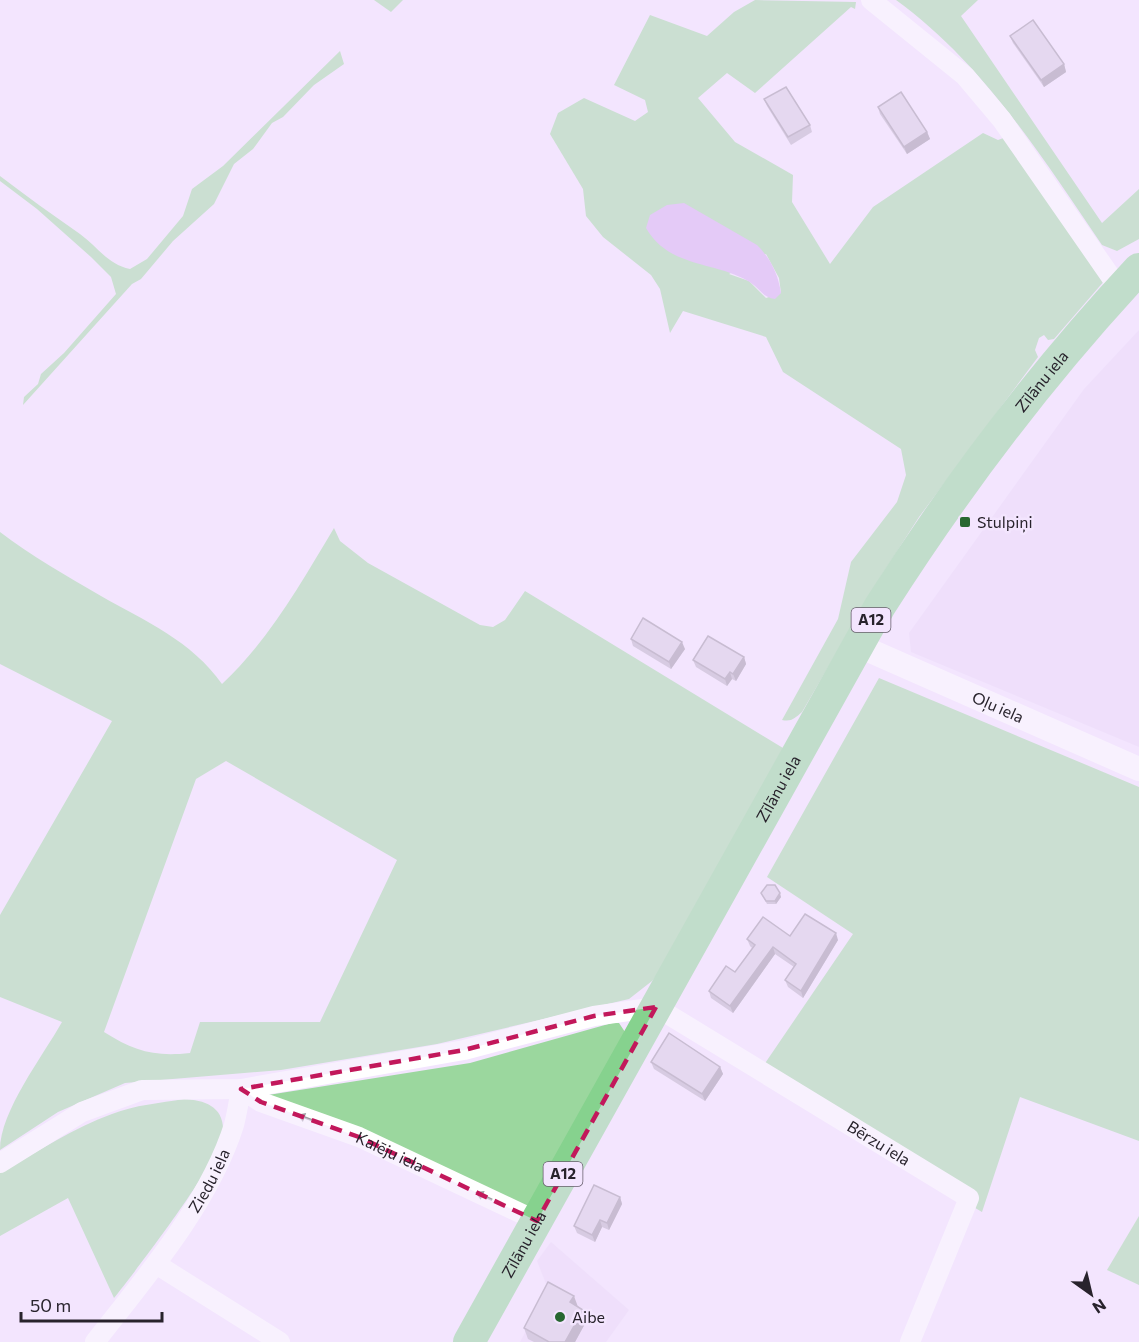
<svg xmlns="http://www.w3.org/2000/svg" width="1139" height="1342" viewBox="0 0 1139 1342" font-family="Commissioner,sans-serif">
<rect width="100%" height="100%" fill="#f3e5fe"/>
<g fill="#ebd8f9">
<path d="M 1139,330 L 1139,747 L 911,652 L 909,633 L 1084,389 Z"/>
<path d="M 551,1242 L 629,1310 L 606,1342 L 520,1342 L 548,1289 L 537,1261 Z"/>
</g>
<g fill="#9bd79e" fill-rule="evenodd">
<path d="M 374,0 L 403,0 L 391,12 Z"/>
<path d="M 755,0 L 856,2 L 855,9 L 851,7 L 755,93 L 727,73 L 698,98 L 735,142 L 793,175 L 792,202 L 830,264 L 873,207 L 983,133 L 998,140 L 1006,137 L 1105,280 L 1054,339 L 1048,340 L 1044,335 L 1039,338 L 1035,350 L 1038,357 L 919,517 L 881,576 L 802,712 C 795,718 792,722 782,720 L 838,619 L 851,562 L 897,502 L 906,475 L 901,449 L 783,372 L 766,337 L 683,311 L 670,333 L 660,289 L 651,275 L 603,237 L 586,216 L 583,189 L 550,134 L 558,113 L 584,98 L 635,121 L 648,112 L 645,100 L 614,85 L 650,15 L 707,36 L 734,12 ZM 766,254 L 779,278 L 781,293 L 766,298 L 749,281 L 729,274 Z"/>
<path d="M 896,0 L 978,0 L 961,16 L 1102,223 L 1139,189 L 1139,239 L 1117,251 L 1102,245 C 1042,157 983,63 896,0 Z"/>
<path d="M 340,51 L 344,64 L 314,85 L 283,117 L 272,123 L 253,149 L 234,164 L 214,204 L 173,241 L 141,279 L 132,284 L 23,405 L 24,397 L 38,384 L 41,374 L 64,353 L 116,294 L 111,277 L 91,257 L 37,209 L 0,181 L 0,176 C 26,196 53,215 80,234 C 98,247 107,264 130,269 L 147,259 L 183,216 L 192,189 L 223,166 Z"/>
<path d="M 334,528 L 340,541 L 368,563 L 480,625 L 493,627 L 505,620 L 525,591 L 783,748 L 664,966 L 652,981 L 629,999 L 437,1044 L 281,1070 L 125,1083 L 58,1112 L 0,1150 C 0,1111 43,1056 62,1022 L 0,997 L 0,915 L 112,721 L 0,664 L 0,532 C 31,556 67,576 101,596 C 145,621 192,641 222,684 C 269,640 301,583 334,528 ZM 226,761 L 397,860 L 320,1022 L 200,1022 L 190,1053 C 154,1057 134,1051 104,1032 L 196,779 Z"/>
<path d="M 879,678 L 1139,787 L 1139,1141 L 1020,1097 L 982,1212 L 755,1078 L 853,934 L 767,877 Z"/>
<path d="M 612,1023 L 619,1023 L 625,1032 L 532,1205 L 525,1207 L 268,1095 L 470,1063 Z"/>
<path d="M 184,1099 C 205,1100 225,1107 223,1133 C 221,1160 135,1272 114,1298 L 68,1198 L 0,1236 L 0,1173 L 5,1170 C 40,1150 74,1128 112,1114 C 135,1105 160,1103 184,1099 Z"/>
<path d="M 1139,1216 L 1139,1285 L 1107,1270 Z"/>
</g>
<path fill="#d2a8ef" d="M 684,203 L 757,245 C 771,259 778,274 781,293 L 775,299 C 762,297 759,287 748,281 C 714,261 669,268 646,228 L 650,215 L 667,205 Z"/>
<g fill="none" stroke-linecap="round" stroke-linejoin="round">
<g stroke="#fff" stroke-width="20">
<path d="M 871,0 L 965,76 L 1002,120 L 1120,290"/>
<path id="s1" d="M 0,1163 L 82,1112 L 142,1090 L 241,1089 L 464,1050 L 594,1016 L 656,1007 L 969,1198 L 910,1342"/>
<path d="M 156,1264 L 280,1342"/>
<path id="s2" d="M 95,1342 C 145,1278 209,1204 234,1125 C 237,1113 239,1101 241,1089 L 261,1102 L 359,1137 L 537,1221"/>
</g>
<path stroke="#fff" stroke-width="24" id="s3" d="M 857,645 L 1139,769"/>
<path stroke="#86d28e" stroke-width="32" id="s4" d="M 469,1342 L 880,606 C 957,485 1041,374 1139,269"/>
</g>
<g fill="#b7abc1">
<path d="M 1010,36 L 1064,64 L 1066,72 L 1044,87 L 1013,43 Z"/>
<path d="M 764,99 L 810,125 L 812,132 L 791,145 L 767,106 Z"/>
<path d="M 878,107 L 927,132 L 930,139 L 907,154 L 880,114 Z"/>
<path d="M 631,639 L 685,649 L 671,669 L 633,646 Z"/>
<path d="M 744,657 L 746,664 L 736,681 L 732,679 L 727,686 L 696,667 L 693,660 Z"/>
<path d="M 761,893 L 781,897 L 776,904 L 767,904 Z"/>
<path d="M 790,936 L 838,940 L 803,998 L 788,987 L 785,980 L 794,967 L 775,954 L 733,1013 L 711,998 L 709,991 L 735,972 L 752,948 L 750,946 L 747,939 Z"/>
<path d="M 651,1062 L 720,1067 L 723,1074 L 705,1101 L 654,1069 Z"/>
<path d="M 620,1197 L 622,1204 L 609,1230 L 602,1227 L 595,1242 L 577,1233 L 574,1226 Z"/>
<path d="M 578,1306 L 587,1320 L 575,1342 L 534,1342 L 528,1339 L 524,1328 Z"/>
</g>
<g fill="#958b9d">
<path d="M 1064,64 L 1066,72 L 1044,87 L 1041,80 Z"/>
<path d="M 927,132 L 930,139 L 907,154 L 904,147 Z"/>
<path d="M 682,642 L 685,649 L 671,669 L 669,662 Z"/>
<path d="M 744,657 L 746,664 L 736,681 L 733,674 Z"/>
<path d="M 730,672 L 732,679 L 727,686 L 725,679 Z"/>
<path d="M 780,893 L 781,897 L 776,904 L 775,901 Z"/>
<path d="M 836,933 L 838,940 L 803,998 L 801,991 Z"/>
<path d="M 773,947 L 775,954 L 733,1013 L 730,1006 Z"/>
<path d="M 720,1067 L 723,1074 L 705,1101 L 702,1094 Z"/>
<path d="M 620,1197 L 622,1204 L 609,1230 L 607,1223 Z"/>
<path d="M 600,1220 L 602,1227 L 595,1242 L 592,1235 Z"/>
<path d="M 574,1296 L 578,1307 L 570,1302 Z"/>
<path d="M 583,1310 L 587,1320 L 575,1342 L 565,1342 Z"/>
</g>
<g fill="#d5c7e0" stroke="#958b9d" stroke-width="1.5">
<path d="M 1033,20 L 1064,64 L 1041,80 L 1010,36 Z"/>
<path d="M 786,87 L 810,125 L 788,137 L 764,99 Z"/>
<path d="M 901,92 L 927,132 L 904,147 L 878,107 Z"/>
<path d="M 643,618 L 682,642 L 669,662 L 631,639 Z"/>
<path d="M 708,636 L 744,657 L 733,674 L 730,672 L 725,679 L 693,660 Z"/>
<path d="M 767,885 L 775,885 L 780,893 L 775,901 L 766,901 L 761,893 Z"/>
<path d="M 805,914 L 836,933 L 801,991 L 785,980 L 796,964 L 773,947 L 730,1006 L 709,991 L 726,966 L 735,972 L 755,945 L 747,939 L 763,917 L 790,936 Z"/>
<path d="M 669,1033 L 720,1067 L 702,1094 L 651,1062 Z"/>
<path d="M 594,1185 L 620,1197 L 607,1223 L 600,1220 L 592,1235 L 574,1226 Z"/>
<path d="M 548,1282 L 574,1296 L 570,1302 L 583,1310 L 565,1342 L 549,1342 L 524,1328 Z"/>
</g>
<defs><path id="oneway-solid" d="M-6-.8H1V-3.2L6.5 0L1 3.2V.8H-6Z" transform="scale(1.5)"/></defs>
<g fill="#9e9ca0">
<use href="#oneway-solid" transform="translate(306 1118) rotate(-160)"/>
<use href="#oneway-solid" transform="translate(484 1196) rotate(-155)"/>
</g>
<path d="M0 0H1139V1342H0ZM 656,1007 L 537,1221 L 359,1137 L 261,1102 L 241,1089 L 464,1050 L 594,1016 Z" fill="#f3e5fe" fill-opacity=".55" fill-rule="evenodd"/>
<path fill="none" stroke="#c2185b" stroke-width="4.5" stroke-dasharray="12 8" stroke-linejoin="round" d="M 656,1007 L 537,1221 L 359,1137 L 261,1102 L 241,1089 L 464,1050 L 594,1016 Z"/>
<g fill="#276730" stroke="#f3e5fe" stroke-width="2">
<rect x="959" y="516" width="12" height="12" rx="3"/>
<circle cx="560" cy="1317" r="6"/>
</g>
<g text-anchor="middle" stroke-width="5" stroke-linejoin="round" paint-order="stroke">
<g fill="#f3e5fe" stroke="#655d6b" stroke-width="1.5">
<rect x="851.5" y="608" width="39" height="24" rx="4.5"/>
<rect x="543.5" y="1162" width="39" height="24" rx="4.5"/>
</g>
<g font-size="15" font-weight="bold" fill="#28232c">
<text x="871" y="625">A12</text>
<text x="563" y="1179">A12</text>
</g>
<g font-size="16" fill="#28232c" stroke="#f3e5fe">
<text dy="6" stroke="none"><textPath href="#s4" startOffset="1120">Zīlānu iela</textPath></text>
<text dy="6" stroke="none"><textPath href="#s3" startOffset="154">Oļu iela</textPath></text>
<text dy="6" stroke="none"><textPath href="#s4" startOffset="634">Zīlānu iela</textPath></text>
<text dy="6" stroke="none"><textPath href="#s1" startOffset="944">Bērzu iela</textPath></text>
<text dy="6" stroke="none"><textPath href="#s2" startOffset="458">Kalēju iela</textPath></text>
<text dy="6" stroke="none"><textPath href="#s2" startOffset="198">Ziedu iela</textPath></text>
<text dy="6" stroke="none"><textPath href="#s4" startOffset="112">Zīlānu iela</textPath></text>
</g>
<g font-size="16" fill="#28232c" stroke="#f3e5fe" text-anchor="start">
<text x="977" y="528">Stulpiņi</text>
<text x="572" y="1323">Aibe</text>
</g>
</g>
<g transform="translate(1091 1294) rotate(146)" stroke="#f3e5fe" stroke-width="4.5" paint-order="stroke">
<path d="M0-4.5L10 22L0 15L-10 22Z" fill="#28232c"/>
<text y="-9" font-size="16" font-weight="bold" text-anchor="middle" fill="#28232c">N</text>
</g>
<path d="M21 1312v9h141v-9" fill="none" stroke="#28232c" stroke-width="3"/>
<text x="30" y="1312" font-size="18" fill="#28232c" stroke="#f3e5fe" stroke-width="4.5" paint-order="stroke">50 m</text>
</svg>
